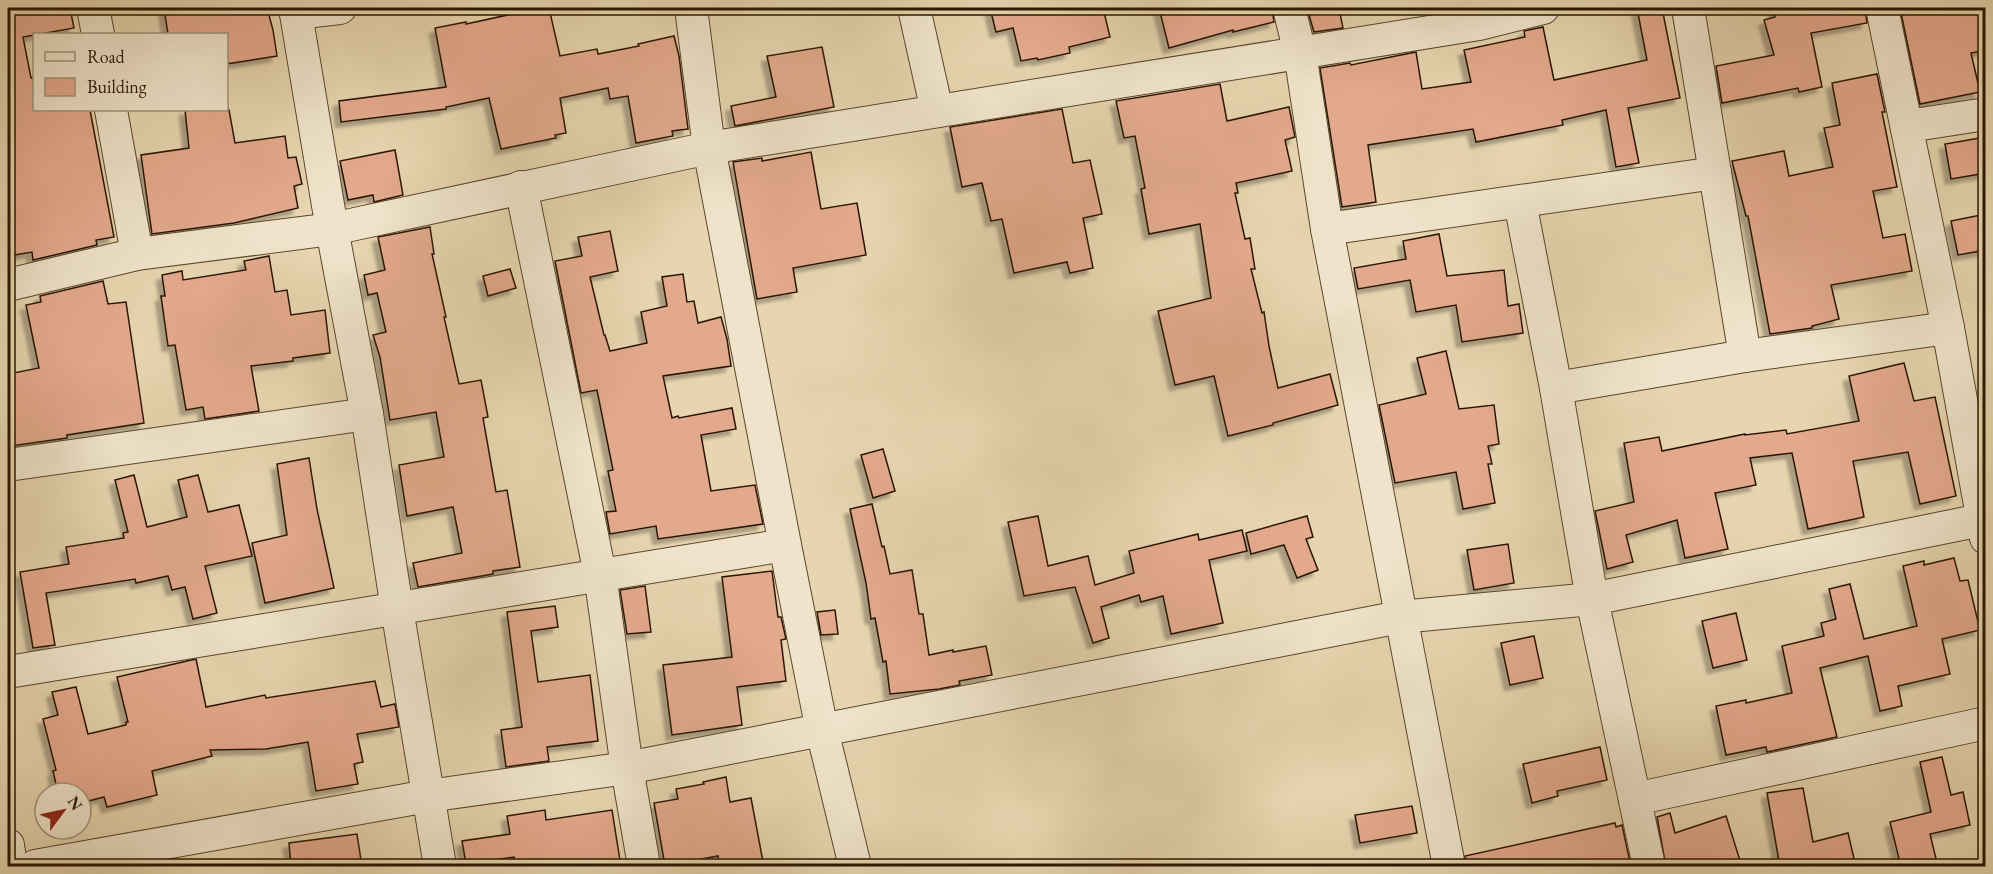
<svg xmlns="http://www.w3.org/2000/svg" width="1993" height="874" viewBox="0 0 1993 874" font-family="'EB Garamond',serif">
<defs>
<filter id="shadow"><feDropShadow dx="-5.5" dy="5.5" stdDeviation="1.5" flood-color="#0004"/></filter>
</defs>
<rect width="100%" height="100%" fill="#e6d5af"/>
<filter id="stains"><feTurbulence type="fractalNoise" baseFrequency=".00333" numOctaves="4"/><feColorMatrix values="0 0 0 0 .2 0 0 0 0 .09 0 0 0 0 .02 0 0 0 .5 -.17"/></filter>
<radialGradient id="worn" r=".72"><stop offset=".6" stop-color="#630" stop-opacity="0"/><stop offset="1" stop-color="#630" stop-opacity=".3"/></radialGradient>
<g fill="#e3a98d" stroke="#2b1700" stroke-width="1.5" filter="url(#shadow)">
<path d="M 8,8 L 70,8 L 74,28 L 23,37 L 31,78 L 34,78 L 34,110 L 90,110 L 114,237 L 96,240 L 97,245 L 33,260 L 32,252 L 8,256 Z"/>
<path d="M 164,8 L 267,8 L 273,30 L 277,56 L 226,64 L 226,34 L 168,34 Z"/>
<path d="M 540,8 L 549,8 L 560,56 L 597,49 L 598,54 L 639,46 L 638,44 L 674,36 L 679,56 L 688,129 L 672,131 L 673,136 L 636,143 L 628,96 L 610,99 L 608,88 L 560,98 L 566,133 L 555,135 L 556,138 L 501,149 L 489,98 L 446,107 L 446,109 L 341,122 L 339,101 L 446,87 L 435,28 L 466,22 L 466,24 Z"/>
<path d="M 990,8 L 1103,8 L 1110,37 L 1069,47 L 1070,53 L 1038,60 L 1037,58 L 1021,61 L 1013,28 L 996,32 Z"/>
<path d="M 1159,8 L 1272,8 L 1274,22 L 1233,32 L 1233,30 L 1169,48 Z"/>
<path d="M 1307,8 L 1339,8 L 1343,28 L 1314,32 Z"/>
<path d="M 1637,8 L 1662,8 L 1680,98 L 1628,108 L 1639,163 L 1616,167 L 1606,110 L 1562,120 L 1563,125 L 1476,142 L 1473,129 L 1368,145 L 1376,202 L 1342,207 L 1320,68 L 1350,63 L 1351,65 L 1416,52 L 1422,89 L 1471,82 L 1464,50 L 1525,37 L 1524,31 L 1543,27 L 1554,80 L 1647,60 Z"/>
<path d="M 1773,8 L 1865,8 L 1867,23 L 1811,33 L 1822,87 L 1799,92 L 1798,88 L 1722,103 L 1716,66 L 1774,55 L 1764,20 L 1775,17 Z"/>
<path d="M 1900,8 L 1986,8 L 1986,50 L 1971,53 L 1980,92 L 1920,104 Z"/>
<path d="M 822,47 L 834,107 L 735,126 L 731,106 L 776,97 L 767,56 Z"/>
<path d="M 1877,74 L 1885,112 L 1882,112 L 1897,187 L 1873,191 L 1883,238 L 1905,234 L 1912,271 L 1831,285 L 1839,319 L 1812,326 L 1812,328 L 1770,334 L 1748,216 L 1746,216 L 1732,161 L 1784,151 L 1789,176 L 1833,167 L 1824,128 L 1840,125 L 1832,83 Z"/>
<path d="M 1220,84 L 1227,121 L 1289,107 L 1295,137 L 1285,140 L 1292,171 L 1236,183 L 1238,193 L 1235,193 L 1245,239 L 1250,238 L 1255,269 L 1251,269 L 1262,313 L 1264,312 L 1269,346 L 1278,388 L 1330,374 L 1338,405 L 1273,423 L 1273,425 L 1228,436 L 1214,376 L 1175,385 L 1158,311 L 1211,298 L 1200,224 L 1149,234 L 1141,189 L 1145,188 L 1135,136 L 1124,138 L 1116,101 Z"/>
<path d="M 1062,109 L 1073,163 L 1090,160 L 1102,214 L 1083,218 L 1093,268 L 1070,273 L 1067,262 L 1014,273 L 1002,219 L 991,221 L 982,183 L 962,187 L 950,127 Z"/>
<path d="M 185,110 L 229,110 L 235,143 L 285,136 L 288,158 L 296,157 L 302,184 L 294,186 L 298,208 L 234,223 L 152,234 L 141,155 L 189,148 Z"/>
<path d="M 1986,137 L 1986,173 L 1951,179 L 1945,144 Z"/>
<path d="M 395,150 L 403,195 L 374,202 L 373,195 L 348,200 L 340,161 Z"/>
<path d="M 811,152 L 821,209 L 857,203 L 866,255 L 793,268 L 797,292 L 757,299 L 733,162 L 762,158 L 762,161 Z"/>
<path d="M 1986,214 L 1986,250 L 1958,255 L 1951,221 Z"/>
<path d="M 430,227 L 434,254 L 432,254 L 446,317 L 444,317 L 459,384 L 481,380 L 488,417 L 483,418 L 496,492 L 507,490 L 520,567 L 493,571 L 493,574 L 418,587 L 413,563 L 462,553 L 453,507 L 407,516 L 399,465 L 444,457 L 436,412 L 390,420 L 380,357 L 373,335 L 386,332 L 377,293 L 368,295 L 364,275 L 385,270 L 378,237 Z"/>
<path d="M 610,231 L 618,271 L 590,277 L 604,335 L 605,335 L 610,351 L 647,343 L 641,312 L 667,306 L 662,277 L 683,274 L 687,302 L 694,301 L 698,323 L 721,317 L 727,339 L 731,366 L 663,376 L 672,418 L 678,416 L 679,418 L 732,408 L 736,429 L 701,435 L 711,491 L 755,485 L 763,524 L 658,539 L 656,526 L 610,534 L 606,512 L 616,511 L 608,471 L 613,470 L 597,390 L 581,393 L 555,261 L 582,256 L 578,237 Z"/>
<path d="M 1439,234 L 1447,276 L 1504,270 L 1508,306 L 1519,304 L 1523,333 L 1462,342 L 1456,305 L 1416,312 L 1410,280 L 1358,289 L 1354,268 L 1406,259 L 1403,241 Z"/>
<path d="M 269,256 L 275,292 L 287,290 L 291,315 L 325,310 L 330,353 L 293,358 L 293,361 L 251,366 L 259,411 L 205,419 L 203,407 L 186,410 L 175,345 L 168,346 L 161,296 L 165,296 L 162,275 L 182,271 L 183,280 L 246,270 L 244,261 Z"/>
<path d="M 510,269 L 516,288 L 488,296 L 483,276 Z"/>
<path d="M 103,281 L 108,304 L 126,302 L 144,423 L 67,435 L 67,438 L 11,446 L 8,430 L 8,374 L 39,368 L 26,305 L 41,302 L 40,296 Z"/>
<path d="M 1446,351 L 1459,409 L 1494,405 L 1499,444 L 1488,446 L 1492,464 L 1488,464 L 1495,503 L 1463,509 L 1456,472 L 1395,483 L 1379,405 L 1426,394 L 1417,358 Z"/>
<path d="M 1904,363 L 1914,401 L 1935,397 L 1956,496 L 1920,504 L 1908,452 L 1853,461 L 1864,517 L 1808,529 L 1792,453 L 1750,458 L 1756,485 L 1715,493 L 1728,549 L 1685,558 L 1677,520 L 1626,535 L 1633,562 L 1607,569 L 1595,511 L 1634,502 L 1624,443 L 1659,437 L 1662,451 L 1745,434 L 1745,435 L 1786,430 L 1787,434 L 1859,421 L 1849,376 Z"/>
<path d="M 883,449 L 895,491 L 873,498 L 861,455 Z"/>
<path d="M 309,458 L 317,509 L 334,588 L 265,603 L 252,543 L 287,535 L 277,464 Z"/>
<path d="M 134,475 L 147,527 L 187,517 L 178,480 L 198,475 L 208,512 L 239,505 L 252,556 L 205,566 L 217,613 L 193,619 L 185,587 L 172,590 L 168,576 L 136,583 L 135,579 L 46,593 L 55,645 L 33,648 L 20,572 L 69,564 L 66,547 L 124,538 L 123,533 L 128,532 L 115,480 Z"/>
<path d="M 872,504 L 882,547 L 884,546 L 890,574 L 912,570 L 919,614 L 923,614 L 929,655 L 953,650 L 953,652 L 986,646 L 992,675 L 959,681 L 960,685 L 939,689 L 890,694 L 886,661 L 883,662 L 875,618 L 871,619 L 866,583 L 850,509 Z"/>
<path d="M 1038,516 L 1048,566 L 1088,556 L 1095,585 L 1134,573 L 1129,551 L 1198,534 L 1199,540 L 1242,530 L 1247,551 L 1209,560 L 1223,623 L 1171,634 L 1163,596 L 1141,602 L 1139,595 L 1101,607 L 1109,638 L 1093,643 L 1075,587 L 1024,596 L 1008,522 Z"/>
<path d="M 1307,516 L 1313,537 L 1306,539 L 1318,570 L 1297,578 L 1284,545 L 1251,554 L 1246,533 Z"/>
<path d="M 1508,544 L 1514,583 L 1474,590 L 1467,550 Z"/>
<path d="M 1954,558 L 1960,581 L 1968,580 L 1980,630 L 1942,639 L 1950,674 L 1898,686 L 1902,706 L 1880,711 L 1868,656 L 1820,668 L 1837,737 L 1767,752 L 1766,747 L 1726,755 L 1716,706 L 1746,700 L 1746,703 L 1792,693 L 1782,646 L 1824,636 L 1821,623 L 1836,619 L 1829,589 L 1850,584 L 1864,639 L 1917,626 L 1903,566 L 1924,561 L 1924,565 Z"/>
<path d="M 772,571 L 778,617 L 781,617 L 786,639 L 781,640 L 786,681 L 737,687 L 742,725 L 672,735 L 663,665 L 732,657 L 722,577 Z"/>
<path d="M 645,586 L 651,632 L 627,634 L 620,590 Z"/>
<path d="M 555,606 L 558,627 L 531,631 L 538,682 L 590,675 L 598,741 L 547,747 L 549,761 L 506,767 L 501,730 L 522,727 L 507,612 Z"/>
<path d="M 835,610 L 838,634 L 821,635 L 817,612 Z"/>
<path d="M 1736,613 L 1747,660 L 1713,668 L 1702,621 Z"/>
<path d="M 1534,636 L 1543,678 L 1510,685 L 1501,643 Z"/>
<path d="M 196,659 L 206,707 L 265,695 L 266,698 L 375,681 L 381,707 L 395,704 L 399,727 L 357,734 L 363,762 L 354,764 L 358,784 L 316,791 L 308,742 L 266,749 L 210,750 L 212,756 L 152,771 L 157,795 L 107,807 L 104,797 L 81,803 L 81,793 L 58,793 L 53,771 L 56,770 L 43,719 L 58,715 L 52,692 L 76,687 L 88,734 L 126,725 L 126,722 L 128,722 L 117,677 Z"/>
<path d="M 1600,747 L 1607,780 L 1557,791 L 1558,796 L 1532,803 L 1523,764 Z"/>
<path d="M 1942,757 L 1951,795 L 1963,792 L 1970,825 L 1930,834 L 1938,867 L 1901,867 L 1890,822 L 1931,812 L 1920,762 Z"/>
<path d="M 726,777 L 730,802 L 751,798 L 764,867 L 720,867 L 718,856 L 665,866 L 654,803 L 678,799 L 676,789 L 704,784 L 703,782 Z"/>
<path d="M 1803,788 L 1813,842 L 1848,833 L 1856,867 L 1780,867 L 1767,793 Z"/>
<path d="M 1412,806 L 1417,833 L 1360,843 L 1355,815 Z"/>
<path d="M 545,810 L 546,820 L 612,810 L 621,867 L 515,867 L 514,857 L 466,864 L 462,841 L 510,834 L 507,816 Z"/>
<path d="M 1670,813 L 1675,833 L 1726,816 L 1742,867 L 1666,867 L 1657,817 Z"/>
<path d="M 1615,823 L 1616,827 L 1622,825 L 1631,867 L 1466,867 L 1465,856 Z"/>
<path d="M 357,834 L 362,867 L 291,867 L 289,843 Z"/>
</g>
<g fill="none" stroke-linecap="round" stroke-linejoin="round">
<g stroke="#5a462c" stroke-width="34">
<g id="street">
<path d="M 93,8 L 98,34"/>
<path d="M 295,8 L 332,229 L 367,414 L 397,609 L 440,866"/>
<path d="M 691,8 L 709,148 L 785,545 L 822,730 L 855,866"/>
<path d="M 914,8 L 937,111"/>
<path d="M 1289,8 L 1300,53 L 1327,229 L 1449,866"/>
<path d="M 1688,8 L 1745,356"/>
<path d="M 1882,8 L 1948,328 L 1986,538"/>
<path d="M 296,13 L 340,8"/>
<path d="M 111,110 L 137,254"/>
<path d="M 1908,126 L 1986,114"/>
<path d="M 521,187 L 600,574 L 627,768 L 644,866"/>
<path d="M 1520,202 L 1556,388 L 1592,599 L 1649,866"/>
<path d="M 1327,229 L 1715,173"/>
<path d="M 8,285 L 137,254 L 332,229 L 709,148 L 1479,24 L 1543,8"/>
<path d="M 1556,388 L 1745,356 L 1948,328"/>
<path d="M 8,465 L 367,414"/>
<path d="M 8,672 L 785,545"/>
<path d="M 1635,799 L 1986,723"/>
<path d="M 8,845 L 11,866"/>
<path d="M 35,866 L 428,796 L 627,768 L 1400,617 L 1592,599 L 1986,519"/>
</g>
</g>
<use href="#street" stroke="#efe4cb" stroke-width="32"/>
</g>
<rect width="1993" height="874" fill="none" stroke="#e6d5af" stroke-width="30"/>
<rect x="9" y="9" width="1975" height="856" fill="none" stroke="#2b1700" stroke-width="3"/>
<rect x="15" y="15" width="1963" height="844" fill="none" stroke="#2b1700" stroke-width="1.5"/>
<rect x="33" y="33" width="195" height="78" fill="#efe4cb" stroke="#a1927a" stroke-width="1.5"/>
<rect x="45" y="52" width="30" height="9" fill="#efe4cb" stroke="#a1927a" stroke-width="1.5"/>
<text x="87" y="63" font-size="18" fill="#2b1700">Road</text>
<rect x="45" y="78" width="30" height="18" fill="#e3a98d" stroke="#a1927a" stroke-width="1.5"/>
<text x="87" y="93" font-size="18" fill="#2b1700">Building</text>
<g transform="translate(63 811) rotate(57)"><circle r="28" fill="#efe4cb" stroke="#a1927a" stroke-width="1.5"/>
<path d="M0-4.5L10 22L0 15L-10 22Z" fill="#8f2418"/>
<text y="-9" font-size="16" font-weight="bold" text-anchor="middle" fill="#2b1700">N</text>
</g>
<rect width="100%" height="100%" filter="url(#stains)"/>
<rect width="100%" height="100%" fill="url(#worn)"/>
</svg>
